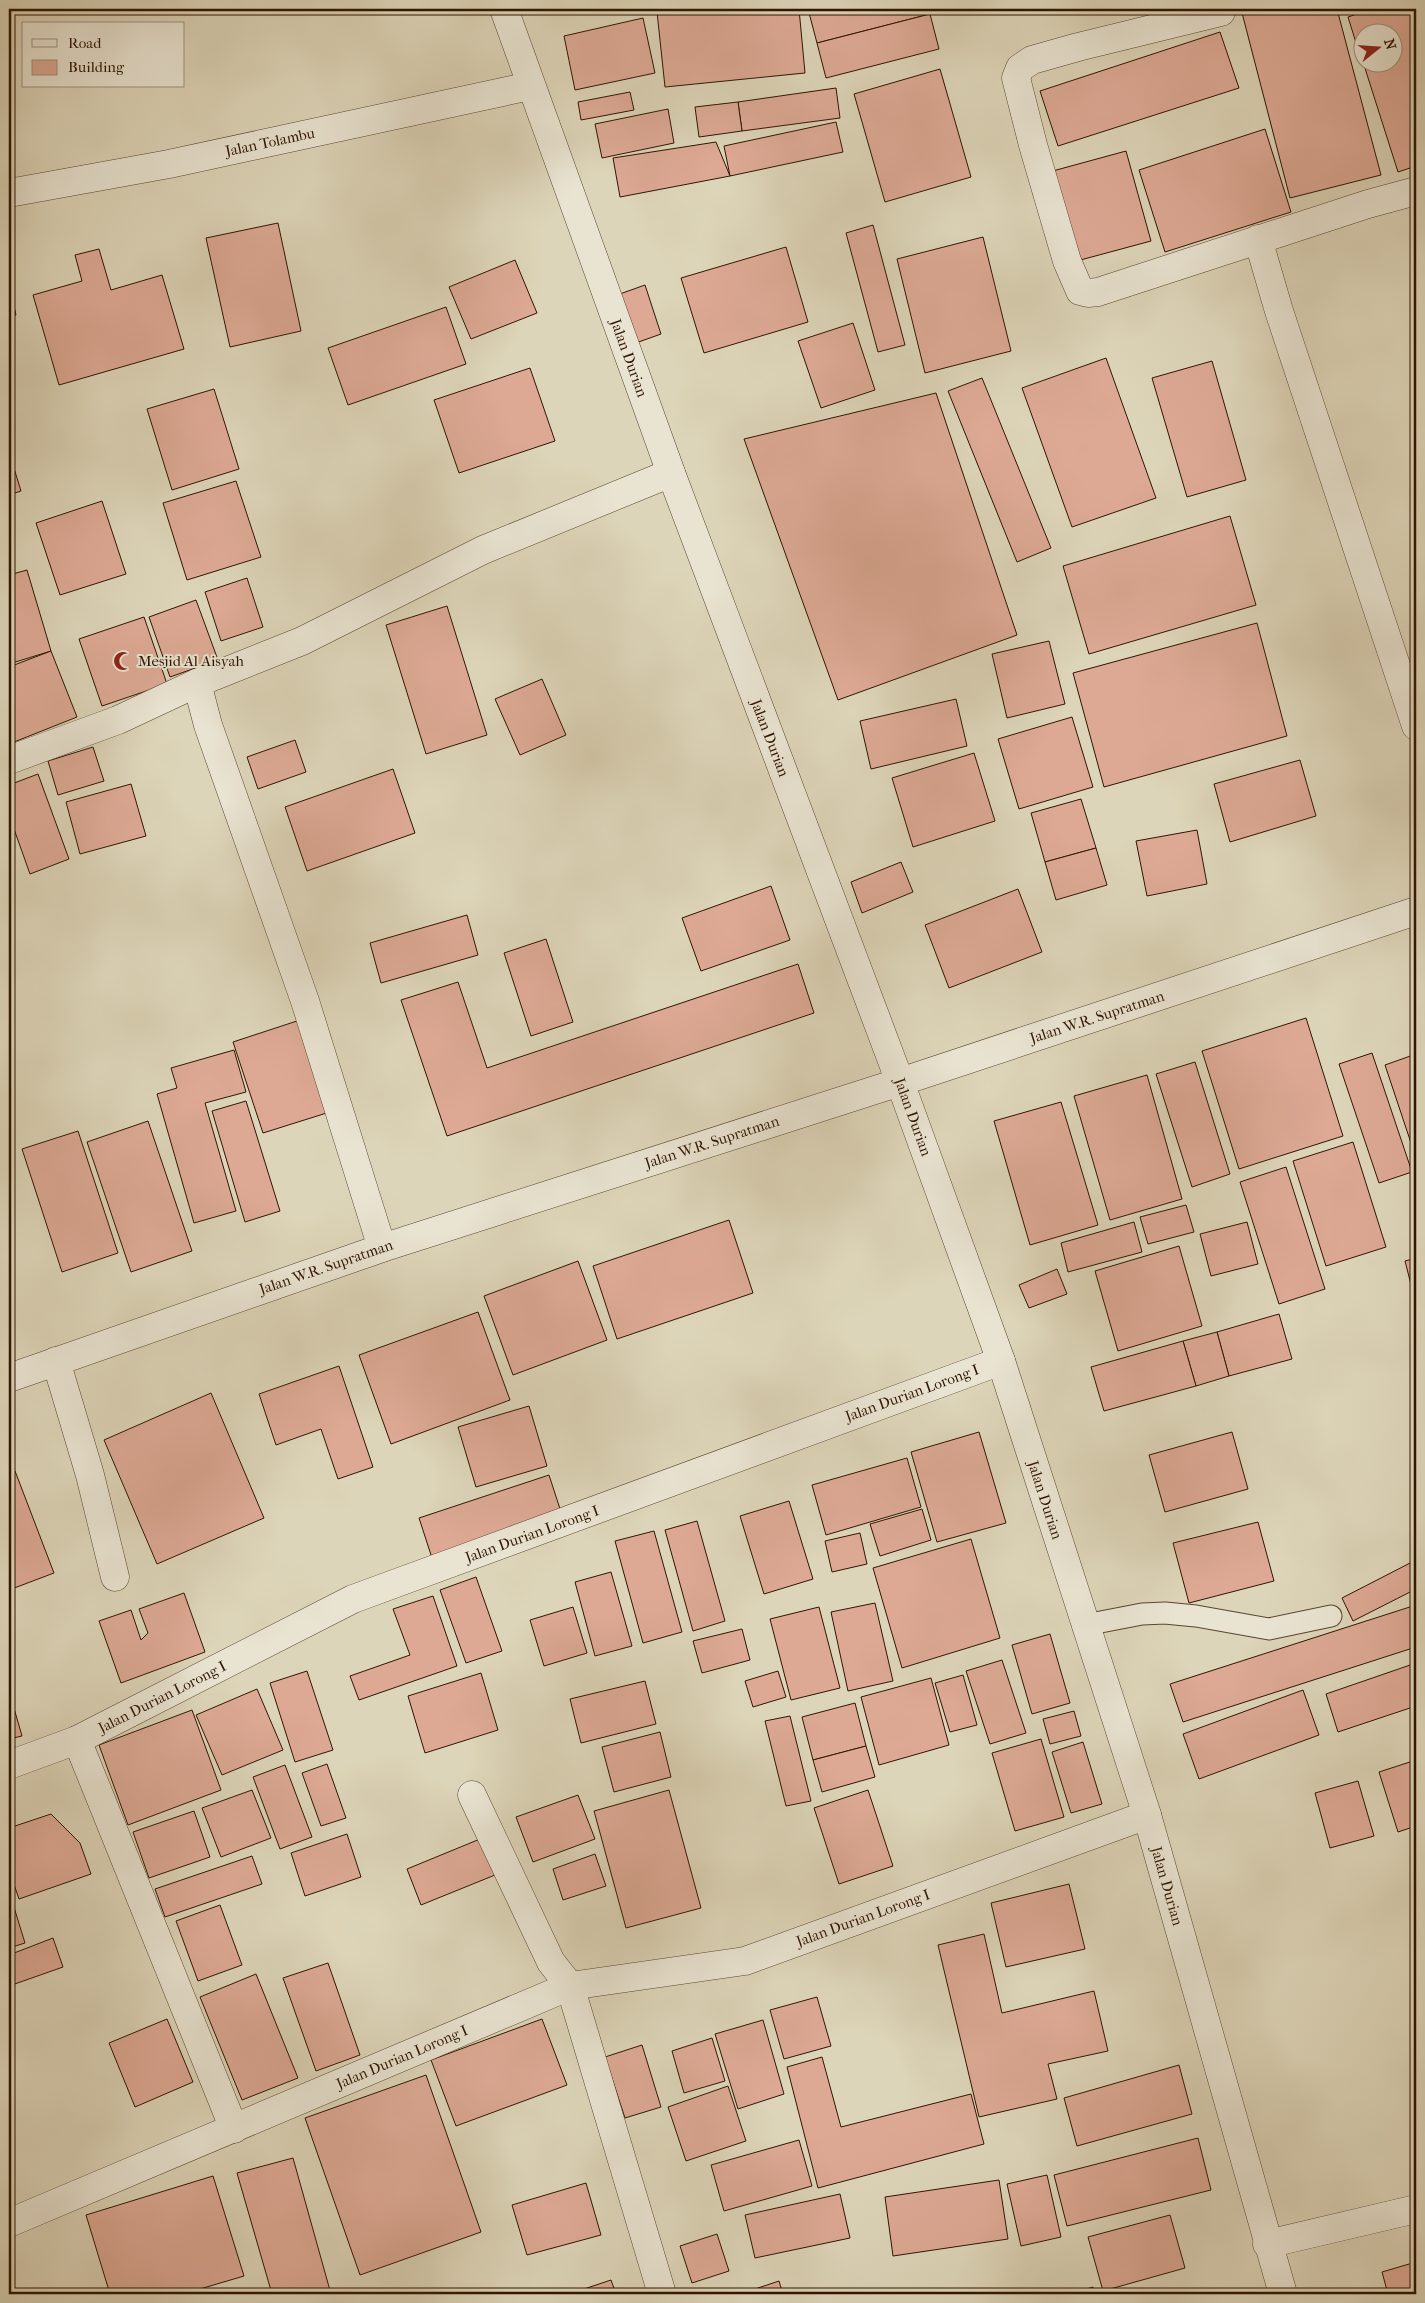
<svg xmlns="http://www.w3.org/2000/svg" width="1425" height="2303" viewBox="0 0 1425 2303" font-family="'IM FELL French Canon',serif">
<rect width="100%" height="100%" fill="#ddd5b9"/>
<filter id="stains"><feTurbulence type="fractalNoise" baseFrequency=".004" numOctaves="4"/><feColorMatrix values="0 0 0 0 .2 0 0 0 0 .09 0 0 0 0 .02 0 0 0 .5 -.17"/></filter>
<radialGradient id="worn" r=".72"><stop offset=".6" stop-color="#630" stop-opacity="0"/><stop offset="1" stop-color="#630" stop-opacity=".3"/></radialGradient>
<g fill="#dda995" stroke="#2f1500">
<path d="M 695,9 L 799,9 L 805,73 L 665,87 L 657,12 Z"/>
<path d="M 808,9 L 929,9 L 930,14 L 817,43 Z"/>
<path d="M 1241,9 L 1337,9 L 1381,175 L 1290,198 Z"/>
<path d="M 1372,9 L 1411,9 L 1416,26 L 1416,166 L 1398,172 L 1363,62 L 1392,62 L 1392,32 L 1362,32 L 1362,62 L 1348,17 Z"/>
<path d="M 930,14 L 939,49 L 826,78 L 817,43 Z"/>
<path d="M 643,18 L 655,73 L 575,90 L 564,36 Z"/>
<path d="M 1220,32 L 1239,88 L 1058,146 L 1040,91 Z"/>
<path d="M 940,69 L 971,177 L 885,202 L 854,94 Z"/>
<path d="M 836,88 L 840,118 L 742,131 L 738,102 Z"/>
<path d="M 630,92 L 634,110 L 581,120 L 578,102 Z"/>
<path d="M 738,102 L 742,131 L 699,137 L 695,107 Z"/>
<path d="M 668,109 L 674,143 L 602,158 L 595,124 Z"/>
<path d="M 836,122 L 843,152 L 730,176 L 724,146 Z"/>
<path d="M 1265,129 L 1291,212 L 1165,252 L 1139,170 Z"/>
<path d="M 716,142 L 730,176 L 620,197 L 613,158 Z"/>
<path d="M 1126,151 L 1151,241 L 1073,262 L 1049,172 Z"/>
<path d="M 278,223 L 301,331 L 230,347 L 206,238 Z"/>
<path d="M 873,225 L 905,345 L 878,352 L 846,233 Z"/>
<path d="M 983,237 L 1011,351 L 925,373 L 897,259 Z"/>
<path d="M 786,247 L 808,322 L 704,353 L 681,278 Z"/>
<path d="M 99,249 L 111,290 L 162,275 L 184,349 L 59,385 L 33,295 L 82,281 L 75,255 Z"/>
<path d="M 515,260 L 537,313 L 471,339 L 449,287 Z"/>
<path d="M 9,284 L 16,315 L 9,317 Z"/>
<path d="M 645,285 L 661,334 L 633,344 L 617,295 Z"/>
<path d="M 446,307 L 466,364 L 348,405 L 328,348 Z"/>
<path d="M 853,323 L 875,390 L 821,408 L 798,341 Z"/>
<path d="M 1106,358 L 1156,498 L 1072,527 L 1022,388 Z"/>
<path d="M 1212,361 L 1246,480 L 1187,497 L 1152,378 Z"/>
<path d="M 530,368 L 555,441 L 459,473 L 434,400 Z"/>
<path d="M 982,378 L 1051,548 L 1017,562 L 948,391 Z"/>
<path d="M 214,389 L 239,469 L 172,490 L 147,409 Z"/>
<path d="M 936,393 L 1017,635 L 838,700 L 744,439 Z"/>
<path d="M 9,452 L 21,491 L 9,495 Z"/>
<path d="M 236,481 L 261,557 L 187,580 L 163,503 Z"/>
<path d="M 102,501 L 126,574 L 60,595 L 36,523 Z"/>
<path d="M 1230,516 L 1256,605 L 1089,654 L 1063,566 Z"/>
<path d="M 27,570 L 51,651 L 9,664 L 9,575 Z"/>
<path d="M 247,578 L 263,627 L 221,641 L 205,592 Z"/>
<path d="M 196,600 L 218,660 L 170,677 L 149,617 Z"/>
<path d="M 447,606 L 487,735 L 426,754 L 386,625 Z"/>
<path d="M 144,617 L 167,684 L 102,706 L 79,639 Z"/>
<path d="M 1257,623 L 1287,736 L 1104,787 L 1073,673 Z"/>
<path d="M 1049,641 L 1065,704 L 1007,718 L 992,654 Z"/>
<path d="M 51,651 L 77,717 L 9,744 L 9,667 Z"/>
<path d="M 542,679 L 566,735 L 520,755 L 495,699 Z"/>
<path d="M 956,699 L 967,746 L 871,769 L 860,721 Z"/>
<path d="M 1072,717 L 1093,787 L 1019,809 L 998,739 Z"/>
<path d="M 295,740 L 306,772 L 258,789 L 247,757 Z"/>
<path d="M 93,747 L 104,781 L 58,795 L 48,761 Z"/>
<path d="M 974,753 L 995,821 L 913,847 L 892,778 Z"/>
<path d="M 1300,760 L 1316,816 L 1230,842 L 1214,784 Z"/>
<path d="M 393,769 L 415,833 L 307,871 L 285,807 Z"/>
<path d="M 38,774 L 69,859 L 30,874 L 9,815 L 9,785 Z"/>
<path d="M 131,784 L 146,836 L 80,854 L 66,802 Z"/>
<path d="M 1081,799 L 1096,848 L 1045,862 L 1031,813 Z"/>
<path d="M 1197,830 L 1207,884 L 1147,896 L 1136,841 Z"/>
<path d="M 1096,848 L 1107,885 L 1056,900 L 1045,862 Z"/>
<path d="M 901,862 L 913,892 L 862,913 L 851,882 Z"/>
<path d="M 771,886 L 790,940 L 701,971 L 682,918 Z"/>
<path d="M 1018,889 L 1042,952 L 949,988 L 925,925 Z"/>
<path d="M 467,915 L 478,955 L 381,983 L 370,943 Z"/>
<path d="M 546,939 L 573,1022 L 531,1036 L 504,953 Z"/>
<path d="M 798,964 L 814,1013 L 447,1136 L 401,1000 L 458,982 L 487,1068 Z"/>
<path d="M 1306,1018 L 1343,1136 L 1239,1169 L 1202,1051 Z"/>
<path d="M 303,1019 L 333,1111 L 263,1133 L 233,1042 Z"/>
<path d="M 234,1050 L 246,1092 L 205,1103 L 236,1211 L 194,1223 L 157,1094 L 177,1088 L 171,1068 Z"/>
<path d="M 1372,1053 L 1412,1172 L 1379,1183 L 1339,1064 Z"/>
<path d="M 1416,1054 L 1416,1155 L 1415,1155 L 1385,1065 Z"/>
<path d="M 1195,1062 L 1230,1174 L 1192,1187 L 1156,1074 Z"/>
<path d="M 1147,1075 L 1182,1199 L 1110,1220 L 1074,1096 Z"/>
<path d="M 246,1101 L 280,1211 L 245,1222 L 212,1111 Z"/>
<path d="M 1061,1102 L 1098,1225 L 1030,1245 L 994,1121 Z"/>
<path d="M 148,1121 L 192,1251 L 131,1272 L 87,1142 Z"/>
<path d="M 78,1131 L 118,1253 L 62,1272 L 22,1149 Z"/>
<path d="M 1353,1142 L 1386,1247 L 1326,1266 L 1293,1161 Z"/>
<path d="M 1286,1167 L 1325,1289 L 1279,1304 L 1240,1182 Z"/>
<path d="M 1186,1205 L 1194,1232 L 1148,1244 L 1140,1217 Z"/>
<path d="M 729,1220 L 753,1293 L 617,1339 L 593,1266 Z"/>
<path d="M 1134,1222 L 1142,1252 L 1068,1272 L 1061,1243 Z"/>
<path d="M 1247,1222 L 1258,1264 L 1211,1276 L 1200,1234 Z"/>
<path d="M 1179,1246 L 1202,1326 L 1118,1351 L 1095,1271 Z"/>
<path d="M 1416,1258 L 1416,1304 L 1405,1261 Z"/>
<path d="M 578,1261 L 607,1340 L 513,1375 L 484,1296 Z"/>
<path d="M 1057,1269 L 1067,1294 L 1029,1308 L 1019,1285 Z"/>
<path d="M 478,1312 L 510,1400 L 391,1444 L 359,1355 Z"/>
<path d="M 1279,1314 L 1292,1359 L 1229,1376 L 1217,1332 Z"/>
<path d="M 1217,1332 L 1229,1376 L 1196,1386 L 1183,1341 Z"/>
<path d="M 1183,1341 L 1196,1386 L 1104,1411 L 1091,1367 Z"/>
<path d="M 339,1366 L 373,1467 L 338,1479 L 321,1429 L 276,1445 L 259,1394 Z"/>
<path d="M 211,1393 L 264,1518 L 157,1564 L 104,1440 Z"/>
<path d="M 529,1406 L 547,1466 L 476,1487 L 458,1427 Z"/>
<path d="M 979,1432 L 1006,1523 L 937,1542 L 911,1452 Z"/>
<path d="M 1232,1432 L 1248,1489 L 1165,1512 L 1149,1455 Z"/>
<path d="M 907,1458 L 921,1507 L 826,1535 L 812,1485 Z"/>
<path d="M 15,1471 L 54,1573 L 9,1590 L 9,1473 Z"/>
<path d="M 549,1475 L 562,1515 L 432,1558 L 419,1518 Z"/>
<path d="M 789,1501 L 813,1579 L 764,1594 L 740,1516 Z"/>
<path d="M 922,1509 L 931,1540 L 880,1556 L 870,1524 Z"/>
<path d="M 697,1521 L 725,1621 L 693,1631 L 665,1530 Z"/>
<path d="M 1258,1522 L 1274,1581 L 1189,1603 L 1173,1543 Z"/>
<path d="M 654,1531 L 682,1632 L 643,1643 L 615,1541 Z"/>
<path d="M 860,1533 L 867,1564 L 832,1572 L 825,1541 Z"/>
<path d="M 971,1539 L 1000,1638 L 902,1668 L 873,1568 Z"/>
<path d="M 1414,1561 L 1416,1589 L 1353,1621 L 1342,1598 Z"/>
<path d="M 611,1572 L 632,1646 L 595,1656 L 575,1582 Z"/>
<path d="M 476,1577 L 502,1651 L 466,1663 L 440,1590 Z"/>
<path d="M 184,1593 L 205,1652 L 121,1683 L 99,1621 L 131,1610 L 141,1640 L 148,1633 L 139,1609 Z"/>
<path d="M 433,1596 L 457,1666 L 359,1700 L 350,1676 L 410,1655 L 393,1609 Z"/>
<path d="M 875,1603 L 893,1681 L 848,1691 L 831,1612 Z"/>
<path d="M 1416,1605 L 1416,1647 L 1183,1722 L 1170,1684 Z"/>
<path d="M 573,1607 L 587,1653 L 544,1666 L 530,1620 Z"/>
<path d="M 819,1607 L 840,1688 L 791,1700 L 770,1619 Z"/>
<path d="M 742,1629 L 750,1660 L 702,1673 L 693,1641 Z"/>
<path d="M 1050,1634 L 1070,1703 L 1032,1714 L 1012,1645 Z"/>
<path d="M 1002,1660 L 1026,1733 L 990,1744 L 966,1671 Z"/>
<path d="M 1416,1663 L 1416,1706 L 1338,1732 L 1326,1694 Z"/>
<path d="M 307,1671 L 333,1750 L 295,1762 L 270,1683 Z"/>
<path d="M 778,1671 L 786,1697 L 753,1707 L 745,1681 Z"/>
<path d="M 481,1673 L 498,1730 L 425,1753 L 408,1696 Z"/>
<path d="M 963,1675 L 977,1725 L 950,1732 L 935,1683 Z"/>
<path d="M 931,1678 L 949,1745 L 879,1765 L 861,1697 Z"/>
<path d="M 645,1681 L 656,1724 L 581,1743 L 570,1699 Z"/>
<path d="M 257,1689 L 283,1750 L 222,1775 L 196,1715 Z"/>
<path d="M 1303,1690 L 1319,1735 L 1199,1779 L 1183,1734 Z"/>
<path d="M 9,1691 L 22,1736 L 9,1739 Z"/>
<path d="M 855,1703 L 866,1746 L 813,1760 L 802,1717 Z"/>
<path d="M 192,1710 L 221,1790 L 128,1825 L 99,1745 Z"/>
<path d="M 1074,1711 L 1081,1736 L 1050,1744 L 1043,1719 Z"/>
<path d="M 790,1716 L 811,1801 L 786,1806 L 765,1721 Z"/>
<path d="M 660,1732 L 671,1777 L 614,1792 L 602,1747 Z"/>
<path d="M 1041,1739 L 1064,1817 L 1015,1831 L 992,1753 Z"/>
<path d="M 1083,1742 L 1102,1804 L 1071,1813 L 1052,1752 Z"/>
<path d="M 866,1746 L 875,1777 L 822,1792 L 813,1760 Z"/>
<path d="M 1416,1760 L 1416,1826 L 1398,1832 L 1379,1772 Z"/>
<path d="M 327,1764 L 346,1818 L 321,1826 L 302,1773 Z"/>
<path d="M 285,1765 L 312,1837 L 280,1849 L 253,1777 Z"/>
<path d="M 1358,1781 L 1374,1836 L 1330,1848 L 1315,1793 Z"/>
<path d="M 252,1790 L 271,1838 L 221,1857 L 202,1808 Z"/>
<path d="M 669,1790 L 701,1908 L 626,1928 L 594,1811 Z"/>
<path d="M 868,1790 L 893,1866 L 839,1884 L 814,1808 Z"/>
<path d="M 578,1795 L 595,1839 L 533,1862 L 516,1817 Z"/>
<path d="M 194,1811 L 210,1857 L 149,1878 L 133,1832 Z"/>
<path d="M 51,1814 L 80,1843 L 91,1874 L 19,1899 L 9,1870 L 9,1828 Z"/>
<path d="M 347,1834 L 361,1877 L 305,1896 L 291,1853 Z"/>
<path d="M 480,1839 L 495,1875 L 421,1905 L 407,1869 Z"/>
<path d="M 595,1854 L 606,1886 L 563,1900 L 553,1869 Z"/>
<path d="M 252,1856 L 262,1884 L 165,1917 L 155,1889 Z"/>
<path d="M 1069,1884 L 1085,1949 L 1006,1967 L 991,1903 Z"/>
<path d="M 9,1891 L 25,1943 L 9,1948 Z"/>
<path d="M 220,1905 L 242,1965 L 198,1981 L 176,1921 Z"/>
<path d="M 984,1934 L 1002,2013 L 1094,1991 L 1108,2051 L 1048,2064 L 1057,2099 L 979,2117 L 938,1945 Z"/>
<path d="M 53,1938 L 63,1967 L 9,1986 L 9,1955 Z"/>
<path d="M 328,1963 L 360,2055 L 316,2071 L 283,1978 Z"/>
<path d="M 256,1974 L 298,2078 L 242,2100 L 200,1997 Z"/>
<path d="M 817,1997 L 831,2046 L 784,2059 L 770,2010 Z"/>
<path d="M 167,2019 L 193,2082 L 135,2107 L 109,2043 Z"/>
<path d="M 542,2019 L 567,2085 L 456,2126 L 431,2060 Z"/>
<path d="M 763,2020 L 784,2094 L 738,2109 L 715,2034 Z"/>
<path d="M 712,2038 L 725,2081 L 684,2093 L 672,2051 Z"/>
<path d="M 642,2045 L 661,2107 L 625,2118 L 605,2057 Z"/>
<path d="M 822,2057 L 841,2127 L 971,2094 L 984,2144 L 818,2188 L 787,2067 Z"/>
<path d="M 1179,2065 L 1192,2114 L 1077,2146 L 1064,2098 Z"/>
<path d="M 426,2075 L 481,2232 L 360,2275 L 305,2118 Z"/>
<path d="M 728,2086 L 746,2141 L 686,2161 L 668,2107 Z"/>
<path d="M 1198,2138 L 1211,2190 L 1067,2226 L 1054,2175 Z"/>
<path d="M 799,2140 L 812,2186 L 724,2211 L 711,2165 Z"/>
<path d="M 293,2158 L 331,2294 L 272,2294 L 237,2173 Z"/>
<path d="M 1047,2175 L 1061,2237 L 1021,2246 L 1007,2184 Z"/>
<path d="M 213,2176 L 244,2276 L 183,2294 L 110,2294 L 86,2215 Z"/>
<path d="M 999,2180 L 1008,2239 L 893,2256 L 885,2197 Z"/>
<path d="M 586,2183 L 601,2235 L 527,2255 L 512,2205 Z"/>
<path d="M 840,2194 L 850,2238 L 755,2258 L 745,2215 Z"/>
<path d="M 1170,2215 L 1185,2268 L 1103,2291 L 1088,2237 Z"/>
<path d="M 717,2234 L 729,2271 L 692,2283 L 680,2246 Z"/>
<path d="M 1416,2262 L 1416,2294 L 1388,2294 L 1382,2272 Z"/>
<path d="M 611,2280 L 616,2294 L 569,2294 Z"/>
<path d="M 779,2281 L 783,2294 L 740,2294 Z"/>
<path d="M 1093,2287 L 1095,2294 L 1070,2294 Z"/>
</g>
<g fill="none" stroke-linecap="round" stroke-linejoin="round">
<g stroke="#5a452e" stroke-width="23">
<path id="service" d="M 1085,1625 L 1142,1614 L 1165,1613 L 1196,1616 L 1269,1629 L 1331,1616"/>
</g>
<g stroke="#5a452e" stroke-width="29">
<g id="minor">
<path d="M 504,9 L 671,473 L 900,1082 L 1001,1361 L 1147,1815 L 1283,2294"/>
<path d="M 1221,12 L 1078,47 L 1032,60 L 1020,68 L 1016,78 L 1033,145 L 1067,261 L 1080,291 L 1088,293 L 1098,292 L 1368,204 L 1416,191"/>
<path d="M 9,193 L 169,164 L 530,86"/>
<path d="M 1258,239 L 1279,311 L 1416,726"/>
<path d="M 197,683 L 302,641 L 483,550 L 671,473"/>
<path d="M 9,760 L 118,720 L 197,683 L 208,725 L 305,1001 L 382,1248"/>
<path d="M 56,1361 L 90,1475 L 115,1577"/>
<path d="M 77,1740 L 234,2129"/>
<path d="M 9,1765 L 77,1740 L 353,1599 L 1001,1361"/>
<path d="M 472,1795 L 551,1962 L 570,1986 L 662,2294"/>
<path d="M 9,2223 L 570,1986 L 745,1961 L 1147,1815"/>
<path d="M 1267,2244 L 1416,2209"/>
</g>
</g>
<g stroke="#5a452e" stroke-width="29">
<path id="tertiary" d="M 9,1378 L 382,1248 L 900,1082 L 1416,911"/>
</g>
<use href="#service" stroke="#e9e4d2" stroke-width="21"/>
<use href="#minor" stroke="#e9e4d2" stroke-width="28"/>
<use href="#tertiary" stroke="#e9e4d2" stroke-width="28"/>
</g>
<defs>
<g id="mosque-bare" transform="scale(1.5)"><path d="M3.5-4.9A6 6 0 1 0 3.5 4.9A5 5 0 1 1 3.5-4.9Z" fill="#8f2418" stroke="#e9e4d2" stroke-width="2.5" paint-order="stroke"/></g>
</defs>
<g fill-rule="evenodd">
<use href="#mosque-bare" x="123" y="661"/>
</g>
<g text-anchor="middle" stroke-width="4" stroke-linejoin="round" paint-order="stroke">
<g font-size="15" fill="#2f1500" stroke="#e9e4d2">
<text transform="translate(270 142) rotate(-12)" y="5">Jalan Tolambu</text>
<text transform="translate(629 358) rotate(70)" y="5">Jalan Durian</text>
<text transform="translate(770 738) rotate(69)" y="5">Jalan Durian</text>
<text transform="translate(1097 1017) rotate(-18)" y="5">Jalan W.R. Supratman</text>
<text transform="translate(913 1117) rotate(70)" y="5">Jalan Durian</text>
<text transform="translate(712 1142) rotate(-18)" y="5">Jalan W.R. Supratman</text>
<text transform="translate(326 1267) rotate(-19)" y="5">Jalan W.R. Supratman</text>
<text transform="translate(912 1393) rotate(-20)" y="5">Jalan Durian Lorong I</text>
<text transform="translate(1045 1500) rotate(72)" y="5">Jalan Durian</text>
<text transform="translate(532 1534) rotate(-20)" y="5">Jalan Durian Lorong I</text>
<text transform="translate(162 1697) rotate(-27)" y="5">Jalan Durian Lorong I</text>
<text transform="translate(1167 1886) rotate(74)" y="5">Jalan Durian</text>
<text transform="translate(863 1918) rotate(-20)" y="5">Jalan Durian Lorong I</text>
<text transform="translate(402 2057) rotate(-23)" y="5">Jalan Durian Lorong I</text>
</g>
<g font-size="15" fill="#2f1500" stroke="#e9e4d2" text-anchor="start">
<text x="138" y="666">Mesjid Al Aisyah</text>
</g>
</g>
<rect width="1425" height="2303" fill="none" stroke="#ddd5b9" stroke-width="30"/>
<rect x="10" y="10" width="1405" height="2283" fill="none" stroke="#2f1500" stroke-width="2.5"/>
<rect x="15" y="15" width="1395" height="2273" fill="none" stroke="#2f1500"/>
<rect x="22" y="22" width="162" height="65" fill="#e9e4d2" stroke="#9f917e"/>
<rect x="32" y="39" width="25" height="8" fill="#e9e4d2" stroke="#9f917e"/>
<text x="68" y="48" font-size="15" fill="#2f1500">Road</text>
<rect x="32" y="60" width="25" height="15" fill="#dda995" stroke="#9f917e"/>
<text x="68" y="72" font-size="15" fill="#2f1500">Building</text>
<g transform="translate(1378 48) rotate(73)"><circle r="24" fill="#e9e4d2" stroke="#9f917e"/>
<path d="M0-4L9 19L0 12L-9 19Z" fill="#8f2418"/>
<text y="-8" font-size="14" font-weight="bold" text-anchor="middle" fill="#2f1500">N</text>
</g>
<rect width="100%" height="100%" filter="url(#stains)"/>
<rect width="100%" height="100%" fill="url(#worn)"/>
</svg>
